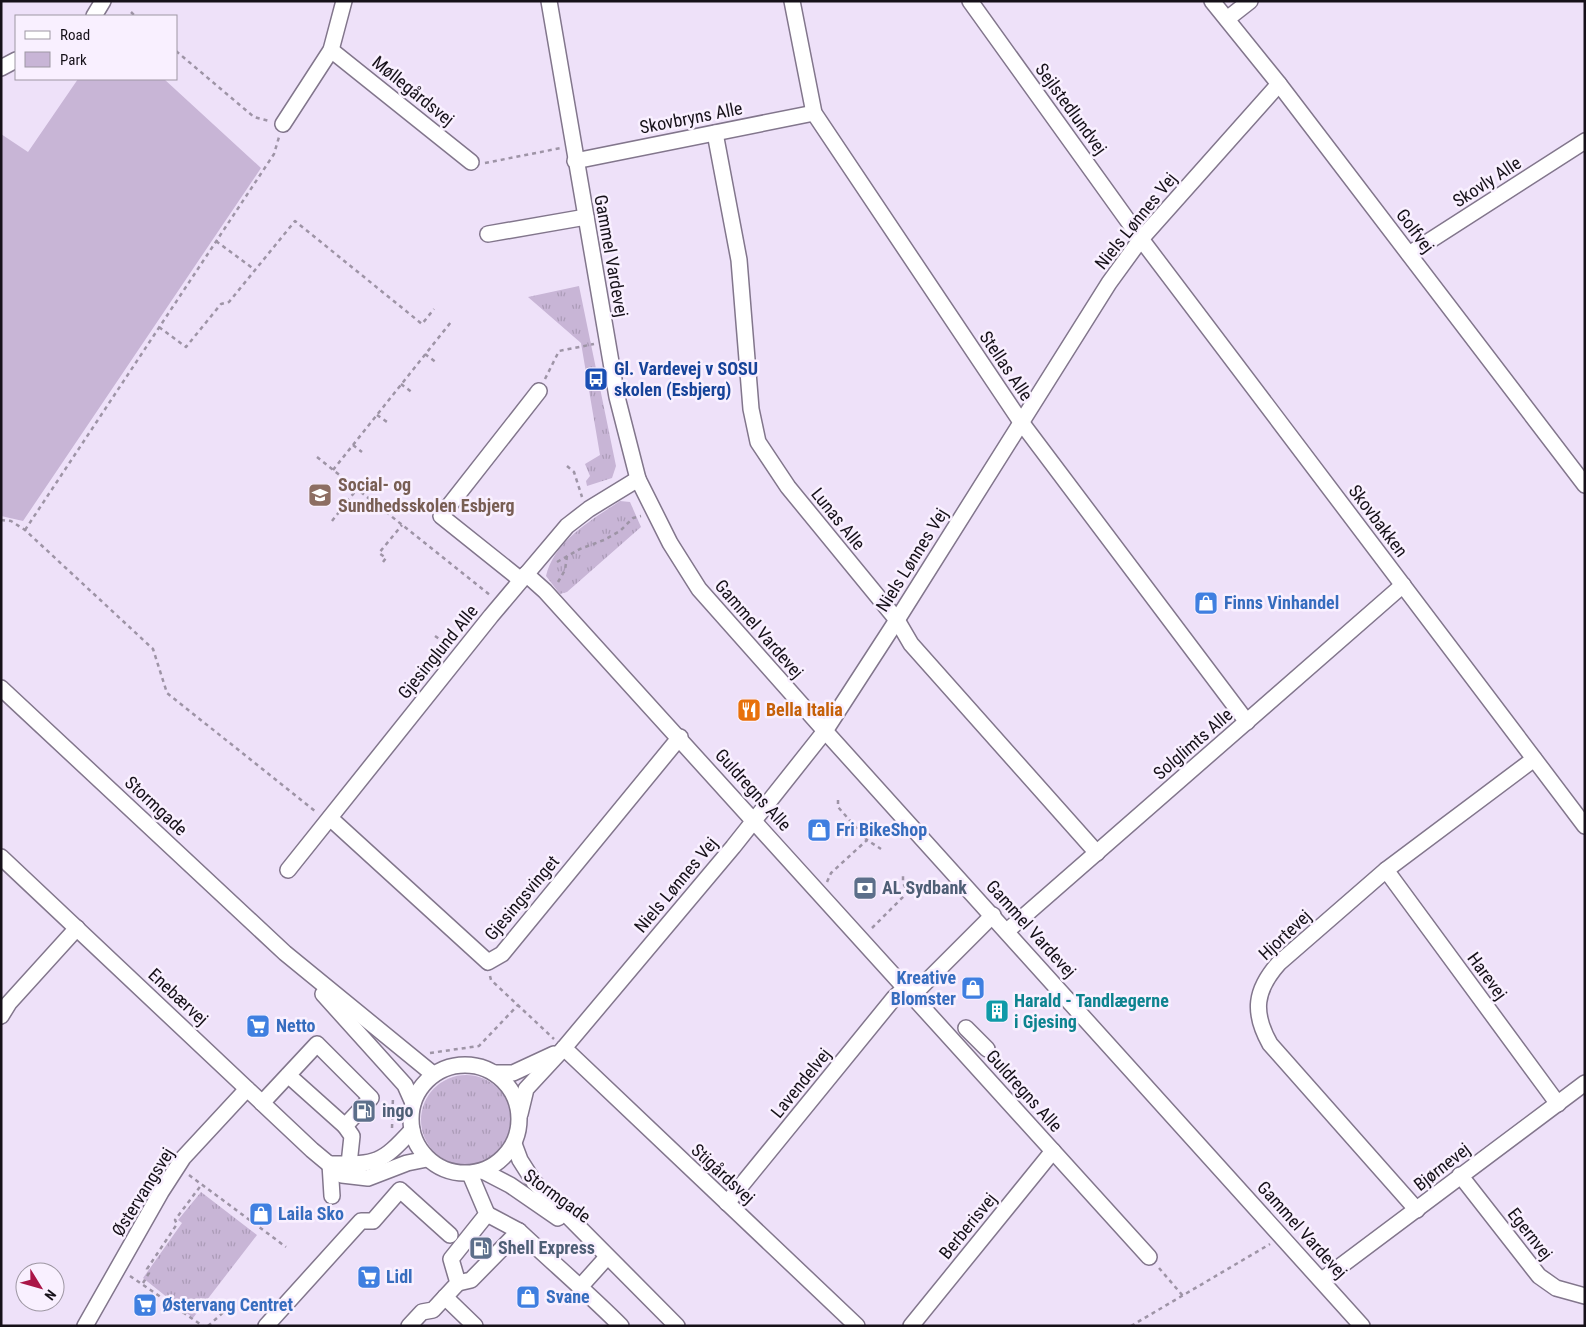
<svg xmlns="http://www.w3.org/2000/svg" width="1586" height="1327" viewBox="0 0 1586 1327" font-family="'Roboto Condensed',sans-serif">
<defs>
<pattern id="grass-tufts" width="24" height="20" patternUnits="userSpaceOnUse" patternTransform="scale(1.25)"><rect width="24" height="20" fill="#c8b5d6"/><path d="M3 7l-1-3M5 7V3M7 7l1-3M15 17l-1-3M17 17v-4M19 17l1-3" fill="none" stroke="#ab9bb7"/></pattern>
</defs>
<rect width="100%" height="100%" fill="#eee1f9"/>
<g fill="url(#grass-tufts)">
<path d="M 579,286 L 616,466 L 612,478 L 587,486 L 586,481 L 590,476 L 585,464 L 600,455 L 581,343 L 528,297 Z"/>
<path d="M 620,501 L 630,502 L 641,527 L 567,592 L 560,594 L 546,576 C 554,541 593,519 620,501 Z"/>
<circle cx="466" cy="1120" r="45"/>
<path d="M 201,1192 L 257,1235 L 193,1318 L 143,1278 L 182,1223 L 178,1220 Z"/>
</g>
<path fill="#c8b5d6" d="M 78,79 L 164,79 L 261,168 L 23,521 L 1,516 L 1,134 L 28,152 Z"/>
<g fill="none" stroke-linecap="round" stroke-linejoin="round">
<g stroke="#82768c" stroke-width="18">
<g id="minor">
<path d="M 549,1 L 617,397 L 638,479 L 670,543 L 699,589 L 825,731 L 1362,1326"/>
<path d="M 792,1 L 814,113 L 1021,422 L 1247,722"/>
<path d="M 970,1 L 1141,239 L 1585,826"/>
<path d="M 1212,1 L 1279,84 L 1585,485"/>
<path d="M 94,16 L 103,1"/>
<path d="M 1227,19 L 1250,1"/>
<path d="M 331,50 L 471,162"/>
<path d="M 1,68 L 16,60"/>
<path d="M 283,124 L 331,50 L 344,1"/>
<path d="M 715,133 L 739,260 L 751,409 L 758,442 L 788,487 L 897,620 L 911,644 L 1097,853"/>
<path d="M 575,161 L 814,113"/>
<path d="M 488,234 L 586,217"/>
<path d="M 1409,254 L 1585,141"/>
<path d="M 526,574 L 545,591 L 1149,1257"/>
<path d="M 521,580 L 441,516 L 539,391"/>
<path d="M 1,688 L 285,953 L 433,1074"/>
<path d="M 330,818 L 488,962 L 502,954 L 680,737"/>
<path d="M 1,857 L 312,1150 L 342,1175 L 368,1178 L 407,1163 L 427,1159"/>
<path d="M 288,870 L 491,616 L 567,526 L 589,509 L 638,479"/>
<path d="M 1386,870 L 1558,1104"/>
<path d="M 1007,931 L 1403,585"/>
<path d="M 323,994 L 405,1085 L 413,1103"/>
<path d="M 913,995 L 993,915"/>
<path d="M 1,1016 L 9,1003 L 77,928"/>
<path d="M 966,1028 L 987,1049"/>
<path d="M 564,1048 L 857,1326"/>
<circle cx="465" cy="1119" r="54"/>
<path d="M 494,1073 L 513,1073 L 554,1054"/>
<path d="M 262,1103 L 317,1044 L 371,1098 L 345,1126 L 288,1075"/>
<path d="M 520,1114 L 526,1089 L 564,1048 L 733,847 L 825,731 L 897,620 L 1109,283 L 1141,239 L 1279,84"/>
<path d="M 345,1126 L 352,1136 L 349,1164"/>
<path d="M 514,1144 L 520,1160 L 534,1182 L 677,1326"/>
<path d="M 330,1164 C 376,1164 380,1165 412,1130"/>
<path d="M 330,1164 L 332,1196"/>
<path d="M 483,1171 L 510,1185 L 558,1218"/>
<path d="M 1460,1175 L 1539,1276 L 1556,1288 L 1585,1296"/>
<path d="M 727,1203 L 894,998 L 906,987"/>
<path d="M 1417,1210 L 1270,1044 C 1252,1012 1255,990 1279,963 L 1386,870 L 1534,759"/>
<path d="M 519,1231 C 553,1263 588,1293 621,1326"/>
<path d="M 1322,1280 L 1585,1083"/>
<path d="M 458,1283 L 471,1280 L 519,1231 L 487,1214"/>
<path d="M 581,1286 L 607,1257"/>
<path d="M 445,1297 L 475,1326"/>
<path d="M 85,1326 L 161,1192 L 183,1158 L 247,1089"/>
<path d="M 266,1326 L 361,1221 L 373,1221 L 400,1190 L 450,1235"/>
<path d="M 409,1326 L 422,1312 L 433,1310 L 458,1283 L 451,1259 L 487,1214 L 470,1174"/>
<path d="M 911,1326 L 1053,1151"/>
</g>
</g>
<g stroke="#9e94a6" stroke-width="2.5" stroke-dasharray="4 4" stroke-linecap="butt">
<path d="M 131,12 L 135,16"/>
<path d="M 176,51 L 254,117 L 269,121"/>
<path d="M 485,163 L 561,148"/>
<path d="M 216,241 L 255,270"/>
<path d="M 159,327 L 186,347 L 221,304 L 229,302 L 295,221 L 422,324 L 434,309"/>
<path d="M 425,354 L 437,363"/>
<path d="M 545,379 L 559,351 L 594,344"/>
<path d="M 401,384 L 413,393"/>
<path d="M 377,415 L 387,422"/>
<path d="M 353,445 L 362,452"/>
<path d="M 317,457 L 490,595"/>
<path d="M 567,466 L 574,472 L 582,497"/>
<path d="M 333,470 L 451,322"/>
<path d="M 1,520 L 11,521 L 25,530 L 153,649 L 167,693 L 315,811"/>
<path d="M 332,521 L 357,489"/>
<path d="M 25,530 L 274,154 L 279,137"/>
<path d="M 383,562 L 386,558 L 379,553 L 402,525"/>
<path d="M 557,562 L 580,549 L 604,540 L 620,531 L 633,518 L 641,516"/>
<path d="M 558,582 L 565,570 L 567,556"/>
<path d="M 435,636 L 449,646"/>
<path d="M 838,800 L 838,807 L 867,840 L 881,849"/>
<path d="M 827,882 L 831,873 L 867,840"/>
<path d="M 872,928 L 908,892 L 903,883 L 903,873"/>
<path d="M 490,976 L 491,980 L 554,1039"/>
<path d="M 430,1053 L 479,1046 L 518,1005"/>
<path d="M 392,1128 L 393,1096"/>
<path d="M 189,1175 L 286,1247"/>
<path d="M 1159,1268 L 1183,1296"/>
<path d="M 130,1276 L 203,1326"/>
<path d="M 143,1283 L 149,1273 L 147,1269 L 177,1224 L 175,1220 L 202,1184"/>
<path d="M 208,1326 L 236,1301"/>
<path d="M 1131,1326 L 1270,1244"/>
</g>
<use href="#minor" stroke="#fff" stroke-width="15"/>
</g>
<defs>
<g id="bus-square" transform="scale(1.25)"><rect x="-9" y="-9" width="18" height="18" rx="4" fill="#1a4fb4" stroke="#f9f0ff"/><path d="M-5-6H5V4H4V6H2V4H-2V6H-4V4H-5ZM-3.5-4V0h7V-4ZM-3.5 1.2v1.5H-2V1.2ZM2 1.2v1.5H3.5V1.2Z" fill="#fff"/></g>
<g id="school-square" transform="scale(1.25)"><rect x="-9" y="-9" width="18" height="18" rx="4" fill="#8d6e63" stroke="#f9f0ff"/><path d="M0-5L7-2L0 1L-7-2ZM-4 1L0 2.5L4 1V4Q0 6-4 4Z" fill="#fff"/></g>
<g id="shop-square" transform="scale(1.25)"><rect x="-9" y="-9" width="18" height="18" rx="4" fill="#3f7fe0" stroke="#f9f0ff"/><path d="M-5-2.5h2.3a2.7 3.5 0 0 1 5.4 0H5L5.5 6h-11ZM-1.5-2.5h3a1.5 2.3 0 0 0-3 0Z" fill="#fff"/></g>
<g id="restaurant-square" transform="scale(1.25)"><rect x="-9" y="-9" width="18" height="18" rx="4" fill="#e8710a" stroke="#f9f0ff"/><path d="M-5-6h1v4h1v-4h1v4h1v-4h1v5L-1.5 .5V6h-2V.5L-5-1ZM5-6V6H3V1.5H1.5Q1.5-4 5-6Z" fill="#fff"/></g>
<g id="bank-square" transform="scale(1.25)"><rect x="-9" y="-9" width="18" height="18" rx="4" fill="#5c6f8a" stroke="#f9f0ff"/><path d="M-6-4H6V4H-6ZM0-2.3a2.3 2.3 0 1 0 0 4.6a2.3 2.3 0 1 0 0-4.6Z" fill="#fff"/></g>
<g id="building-square" transform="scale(1.25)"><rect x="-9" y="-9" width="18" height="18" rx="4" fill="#0f9aa8" stroke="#f9f0ff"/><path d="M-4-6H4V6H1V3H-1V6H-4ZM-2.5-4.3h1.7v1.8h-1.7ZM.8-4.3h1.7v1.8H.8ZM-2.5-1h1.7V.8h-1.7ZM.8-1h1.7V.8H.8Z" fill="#fff"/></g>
<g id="supermarket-square" transform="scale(1.25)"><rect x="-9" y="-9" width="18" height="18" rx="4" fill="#3f7fe0" stroke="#f9f0ff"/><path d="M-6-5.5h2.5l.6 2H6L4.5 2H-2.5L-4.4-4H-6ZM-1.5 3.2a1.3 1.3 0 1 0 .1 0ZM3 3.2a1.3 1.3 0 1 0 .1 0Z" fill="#fff"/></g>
<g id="fuel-square" transform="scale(1.25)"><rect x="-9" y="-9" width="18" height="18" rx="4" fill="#5c6f8a" stroke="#f9f0ff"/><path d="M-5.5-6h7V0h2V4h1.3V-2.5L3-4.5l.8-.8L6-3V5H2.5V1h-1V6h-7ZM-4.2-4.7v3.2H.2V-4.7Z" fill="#fff"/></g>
</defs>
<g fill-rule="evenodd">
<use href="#bus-square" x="596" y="379"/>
<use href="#school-square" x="320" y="495"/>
<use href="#shop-square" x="1206" y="603"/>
<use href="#restaurant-square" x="749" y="710"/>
<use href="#shop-square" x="819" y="830"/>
<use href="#bank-square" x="865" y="888"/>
<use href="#shop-square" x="973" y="988"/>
<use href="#building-square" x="997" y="1011"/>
<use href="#supermarket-square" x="258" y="1026"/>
<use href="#fuel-square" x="364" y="1111"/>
<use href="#shop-square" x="261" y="1214"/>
<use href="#fuel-square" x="481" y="1248"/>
<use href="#supermarket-square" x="369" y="1277"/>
<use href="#shop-square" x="528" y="1297"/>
<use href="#supermarket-square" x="145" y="1305"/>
</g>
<g text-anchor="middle" stroke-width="5" stroke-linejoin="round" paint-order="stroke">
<g font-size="18" fill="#161119" stroke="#f9f0ff">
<text transform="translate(413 91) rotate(39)" y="6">Møllegårdsvej</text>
<text transform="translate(1071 109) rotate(54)" y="6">Sejlstedlundvej</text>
<text transform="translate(691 118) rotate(-11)" y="6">Skovbryns Alle</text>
<text transform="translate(1487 182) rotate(-33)" y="6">Skovly Alle</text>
<text transform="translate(1136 221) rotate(-51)" y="6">Niels Lønnes Vej</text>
<text transform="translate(1415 231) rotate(53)" y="6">Golfvej</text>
<text transform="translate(611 256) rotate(80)" y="6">Gammel Vardevej</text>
<text transform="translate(1006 366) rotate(56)" y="6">Stellas Alle</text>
<text transform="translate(838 519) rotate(51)" y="6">Lunas Alle</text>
<text transform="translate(1378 521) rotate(53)" y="6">Skovbakken</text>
<text transform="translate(912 560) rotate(-58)" y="6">Niels Lønnes Vej</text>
<text transform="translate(759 629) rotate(49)" y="6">Gammel Vardevej</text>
<text transform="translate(438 652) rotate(-51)" y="6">Gjesinglund Alle</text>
<text transform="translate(1193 744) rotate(-41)" y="6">Solglimts Alle</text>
<text transform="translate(753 790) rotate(48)" y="6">Guldregns Alle</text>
<text transform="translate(156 806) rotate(43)" y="6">Stormgade</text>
<text transform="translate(676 885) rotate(-50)" y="6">Niels Lønnes Vej</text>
<text transform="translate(522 898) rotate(-50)" y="6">Gjesingsvinget</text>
<text transform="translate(1031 929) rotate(48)" y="6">Gammel Vardevej</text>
<text transform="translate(1285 935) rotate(-43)" y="6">Hjortevej</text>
<text transform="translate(1487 976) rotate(54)" y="6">Harevej</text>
<text transform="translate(178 997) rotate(43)" y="6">Enebærvej</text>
<text transform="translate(801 1083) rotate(-51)" y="6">Lavendelvej</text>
<text transform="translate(1024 1091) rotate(48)" y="6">Guldregns Alle</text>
<text transform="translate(1442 1167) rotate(-38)" y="6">Bjørnevej</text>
<text transform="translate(723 1174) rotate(43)" y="6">Stigårdsvej</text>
<text transform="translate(143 1192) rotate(-58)" y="6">Østervangsvej</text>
<text transform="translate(557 1196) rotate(36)" y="6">Stormgade</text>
<text transform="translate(968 1226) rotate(-51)" y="6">Berberisvej</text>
<text transform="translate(1302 1230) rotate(48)" y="6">Gammel Vardevej</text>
<text transform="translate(1530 1234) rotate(52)" y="6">Egernvej</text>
</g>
<g font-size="18" font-weight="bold" fill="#164399" stroke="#f9f0ff" text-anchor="start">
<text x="614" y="375">Gl. Vardevej v SOSU<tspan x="614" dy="21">skolen (Esbjerg)</tspan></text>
</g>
<g font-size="18" font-weight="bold" fill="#785e54" stroke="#f9f0ff" text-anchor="start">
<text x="338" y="491">Social- og<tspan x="338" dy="21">Sundhedsskolen Esbjerg</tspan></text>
</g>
<g font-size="18" font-weight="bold" fill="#366cbe" stroke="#f9f0ff" text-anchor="start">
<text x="1224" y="609">Finns Vinhandel</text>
<text x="836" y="836">Fri BikeShop</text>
<text x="956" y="984" text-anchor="end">Kreative<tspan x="956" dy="21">Blomster</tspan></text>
<text x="276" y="1032">Netto</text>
<text x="278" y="1220">Laila Sko</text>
<text x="386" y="1283">Lidl</text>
<text x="546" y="1303">Svane</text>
<text x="162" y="1311">Østervang Centret</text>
</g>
<g font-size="18" font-weight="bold" fill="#c56008" stroke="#f9f0ff" text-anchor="start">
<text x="766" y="716">Bella Italia</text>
</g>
<g font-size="18" font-weight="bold" fill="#4e5e75" stroke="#f9f0ff" text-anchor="start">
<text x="882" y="894">AL Sydbank</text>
<text x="382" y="1117">ingo</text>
<text x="498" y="1254">Shell Express</text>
</g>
<g font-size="18" font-weight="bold" fill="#0d838f" stroke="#f9f0ff" text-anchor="start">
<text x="1014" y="1007">Harald - Tandlægerne<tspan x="1014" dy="21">i Gjesing</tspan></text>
</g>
</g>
<rect width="1586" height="1327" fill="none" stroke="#161119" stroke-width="5"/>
<rect x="15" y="15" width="162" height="65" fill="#f9f0ff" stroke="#9e97a3"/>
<rect x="25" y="31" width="25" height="8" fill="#ffffff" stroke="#9e97a3"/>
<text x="60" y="40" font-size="15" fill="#161119">Road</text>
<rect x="25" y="52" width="25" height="15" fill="#c8b5d6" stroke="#9e97a3"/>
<text x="60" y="65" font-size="15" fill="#161119">Park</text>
<g transform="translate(40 1287) rotate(127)"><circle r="24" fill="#f9f0ff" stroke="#9e97a3"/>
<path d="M0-4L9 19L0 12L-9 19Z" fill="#aa1547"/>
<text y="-8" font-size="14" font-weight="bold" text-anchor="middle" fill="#161119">N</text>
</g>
</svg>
